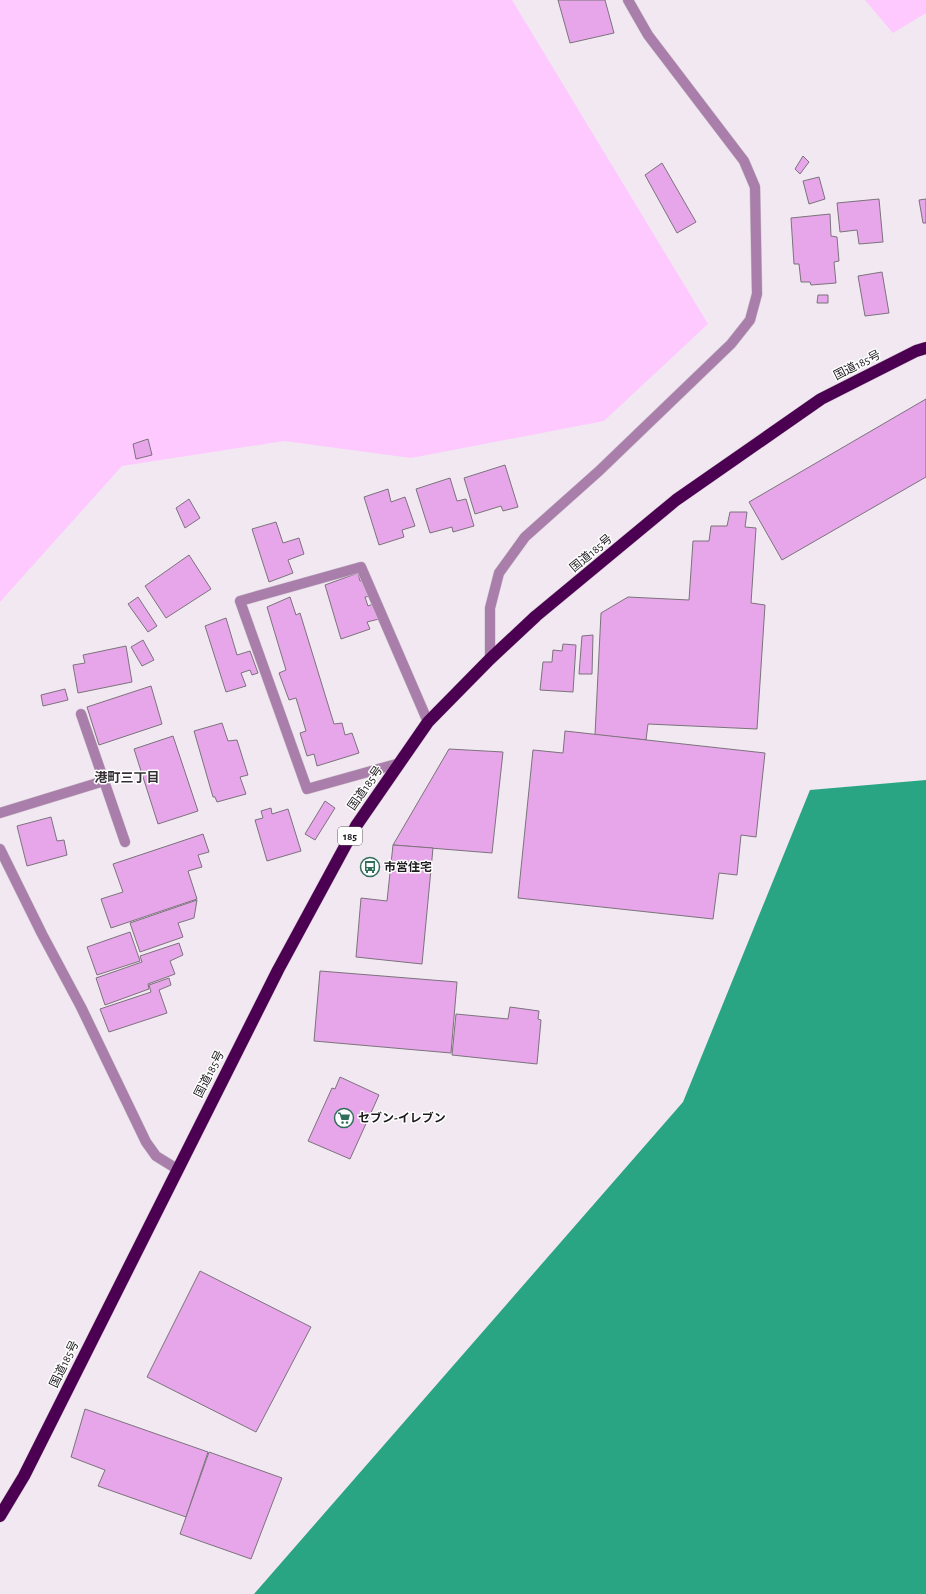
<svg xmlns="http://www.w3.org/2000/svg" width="926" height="1594" viewBox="0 0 926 1594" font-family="'Alegreya Sans','Noto Sans JP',sans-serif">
<rect width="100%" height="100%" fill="#f1e8f1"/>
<g fill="#fec9ff">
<path d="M 0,0 L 512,0 L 708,324 L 604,421 L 411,458 L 284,441 L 122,466 L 0,602 Z"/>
<path d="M 865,0 L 926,0 L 926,13 L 893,33 Z"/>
</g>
<path fill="#29a583" d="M 926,780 L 926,1594 L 254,1594 L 683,1102 L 810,790 Z"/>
<g fill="#e7a6e9" stroke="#7b737b">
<path d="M 558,0 L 605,0 L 614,33 L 570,43 Z"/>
<path d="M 803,156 L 809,162 L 800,174 L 795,169 Z"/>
<path d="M 662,163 L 696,222 L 677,233 L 645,175 Z"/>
<path d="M 819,177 L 825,199 L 809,204 L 803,181 Z"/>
<path d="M 879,199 L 883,242 L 859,244 L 857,230 L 840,232 L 837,203 Z"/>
<path d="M 926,199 L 926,223 L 923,223 L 919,200 Z"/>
<path d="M 830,214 L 831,236 L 837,237 L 839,261 L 834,262 L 836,283 L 811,285 L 810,282 L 801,282 L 799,264 L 794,264 L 791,218 Z"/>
<path d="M 882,272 L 889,313 L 865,316 L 858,276 Z"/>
<path d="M 818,295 L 828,295 L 828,303 L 817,303 Z"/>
<path d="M 926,399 L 926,477 L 782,560 L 749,502 Z"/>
<path d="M 148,439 L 152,455 L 136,459 L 133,444 Z"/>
<path d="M 505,465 L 518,507 L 503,511 L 501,506 L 475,514 L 464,478 Z"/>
<path d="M 450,478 L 457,501 L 466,499 L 474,526 L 453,532 L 452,527 L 430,533 L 416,489 Z"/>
<path d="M 388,489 L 391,502 L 405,497 L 415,526 L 402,530 L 404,537 L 379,545 L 364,497 Z"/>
<path d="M 189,499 L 200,518 L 185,528 L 176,508 Z"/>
<path d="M 730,512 L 747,512 L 745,527 L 756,528 L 751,603 L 765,605 L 757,729 L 648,724 L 646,740 L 595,735 L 601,613 L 628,597 L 689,600 L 693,541 L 709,541 L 711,526 L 727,526 Z"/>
<path d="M 276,522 L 283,543 L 299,538 L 304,554 L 288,560 L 293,573 L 269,582 L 252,529 Z"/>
<path d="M 189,555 L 211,589 L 166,618 L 145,586 Z"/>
<path d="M 358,573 L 360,581 L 366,580 L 372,596 L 365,597 L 368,606 L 373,604 L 379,619 L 367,622 L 370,629 L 341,639 L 325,585 Z"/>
<path d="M 138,597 L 157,626 L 148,632 L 128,604 Z"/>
<path d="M 290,597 L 296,615 L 300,613 L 334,724 L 342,723 L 345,735 L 352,733 L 359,753 L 317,766 L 314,754 L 307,756 L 300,733 L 306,731 L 296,698 L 289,700 L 279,673 L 286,670 L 267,607 Z"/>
<path d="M 226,618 L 237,655 L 250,651 L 258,673 L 252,675 L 250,670 L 241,673 L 246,686 L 226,692 L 205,626 Z"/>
<path d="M 593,635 L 592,674 L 579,674 L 582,636 Z"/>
<path d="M 143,640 L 154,660 L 142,666 L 131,647 Z"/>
<path d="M 563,644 L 576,645 L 573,692 L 540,690 L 543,662 L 552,662 L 553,650 L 562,651 Z"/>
<path d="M 126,646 L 132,682 L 78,693 L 73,665 L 85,663 L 83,655 Z"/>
<path d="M 151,686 L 162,724 L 99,745 L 87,707 Z"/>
<path d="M 65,689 L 68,700 L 43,706 L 41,695 Z"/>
<path d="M 222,723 L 228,741 L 237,740 L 248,775 L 240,777 L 246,794 L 217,802 L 215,797 L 213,797 L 194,731 Z"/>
<path d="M 565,731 L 765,753 L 756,837 L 741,835 L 737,875 L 719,873 L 713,919 L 518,898 L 533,750 L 563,753 Z"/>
<path d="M 173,736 L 198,811 L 158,824 L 134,749 Z"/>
<path d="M 449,749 L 503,752 L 492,853 L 393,845 Z"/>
<path d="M 325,801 L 335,808 L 315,840 L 305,834 Z"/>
<path d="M 271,808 L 272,814 L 288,809 L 301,851 L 267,861 L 255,820 L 263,818 L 261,811 Z"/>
<path d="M 51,817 L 57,841 L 64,840 L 67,855 L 27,866 L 17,826 Z"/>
<path d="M 203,834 L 209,852 L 198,855 L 202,867 L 188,871 L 197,899 L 111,928 L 101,899 L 123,892 L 113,864 Z"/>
<path d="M 393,845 L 433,848 L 422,964 L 356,957 L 361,898 L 387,901 Z"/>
<path d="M 197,900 L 194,918 L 178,923 L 183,937 L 140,952 L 130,923 Z"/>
<path d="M 130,932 L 140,961 L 97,975 L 87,947 Z"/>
<path d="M 179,943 L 183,955 L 170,961 L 175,974 L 148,984 L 149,989 L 105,1005 L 96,978 L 142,962 L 140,956 Z"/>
<path d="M 320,971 L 457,982 L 451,1053 L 314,1041 Z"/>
<path d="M 169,978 L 171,985 L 159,990 L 167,1013 L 109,1032 L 100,1009 L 151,992 L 149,985 Z"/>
<path d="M 510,1007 L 539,1011 L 538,1019 L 541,1020 L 537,1064 L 452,1055 L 456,1014 L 508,1019 Z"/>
<path d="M 340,1077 L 379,1095 L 350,1159 L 308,1141 L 332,1088 L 335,1089 Z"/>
<path d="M 200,1271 L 311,1327 L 256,1432 L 147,1377 Z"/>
<path d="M 85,1409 L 208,1452 L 186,1517 L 98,1486 L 105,1470 L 71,1457 Z"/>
<path d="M 209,1452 L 282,1478 L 251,1559 L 180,1534 Z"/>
</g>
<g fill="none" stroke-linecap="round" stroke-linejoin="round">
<g stroke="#cbc3cb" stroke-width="11">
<path id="lane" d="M 490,659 L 490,608 L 499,573 L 525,537 L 599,471 L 731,344 L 750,320 L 757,294 L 755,187 L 744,161 L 648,35 L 628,0"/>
</g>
<g stroke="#cbc3cb" stroke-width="11">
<g id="street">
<path d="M 81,714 L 125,842"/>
<path d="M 400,763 L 307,789 L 240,601 L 361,567 L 428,722"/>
<path d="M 0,813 L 104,781"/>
<path d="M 0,849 L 42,934 L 81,1007 L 146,1142 L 156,1156 L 177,1169"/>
</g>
</g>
<g stroke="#cbc3cb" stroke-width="13">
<path id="highway" d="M 0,1516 L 24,1476 L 278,970 L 356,826 L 428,722 L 490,659 L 536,616 L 676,500 L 821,399 L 916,351 L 926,348"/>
</g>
<use href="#lane" stroke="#a97eaa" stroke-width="10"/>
<use href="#street" stroke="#a97eaa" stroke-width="10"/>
<use href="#highway" stroke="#4c0051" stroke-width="12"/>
</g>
<defs>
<g id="bus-ring" transform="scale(1)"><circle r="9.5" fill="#fff" stroke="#316f5c" stroke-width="1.5"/><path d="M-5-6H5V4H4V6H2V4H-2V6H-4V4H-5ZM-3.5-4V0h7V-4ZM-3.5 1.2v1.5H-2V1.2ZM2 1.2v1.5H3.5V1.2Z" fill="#316f5c"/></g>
<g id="supermarket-ring" transform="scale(1)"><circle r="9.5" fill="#fff" stroke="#316f5c" stroke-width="1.5"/><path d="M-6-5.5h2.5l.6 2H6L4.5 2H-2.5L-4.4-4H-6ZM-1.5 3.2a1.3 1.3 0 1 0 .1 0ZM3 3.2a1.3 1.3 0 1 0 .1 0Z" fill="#316f5c"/></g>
</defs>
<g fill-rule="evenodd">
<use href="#bus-ring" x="370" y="867"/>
<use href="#supermarket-ring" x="344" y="1118"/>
</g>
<g text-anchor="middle" stroke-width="3" stroke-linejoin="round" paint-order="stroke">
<rect fill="#fff" stroke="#625f62" stroke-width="1" x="338" y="827" width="24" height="18" rx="3"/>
<g font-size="11" font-weight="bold" fill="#1e1b1e">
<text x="350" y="840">185</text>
</g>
<g font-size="12" fill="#1e1b1e" stroke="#fff">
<text transform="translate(857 365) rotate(-27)" y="4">国道185号</text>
<text transform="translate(591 553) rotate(-40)" y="4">国道185号</text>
<text transform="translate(365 788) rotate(-55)" y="4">国道185号</text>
<text transform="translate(209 1074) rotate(-63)" y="4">国道185号</text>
<text transform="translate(64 1364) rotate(-64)" y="4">国道185号</text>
</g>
<g font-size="12" font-weight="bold" fill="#1e1b1e" stroke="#fff" text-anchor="start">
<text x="384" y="871">市営住宅</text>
<text x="358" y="1122">セブン-イレブン</text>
</g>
<g font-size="13" font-weight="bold" fill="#363036" stroke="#fff">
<text x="127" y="782">港町三丁目</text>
</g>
</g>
</svg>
